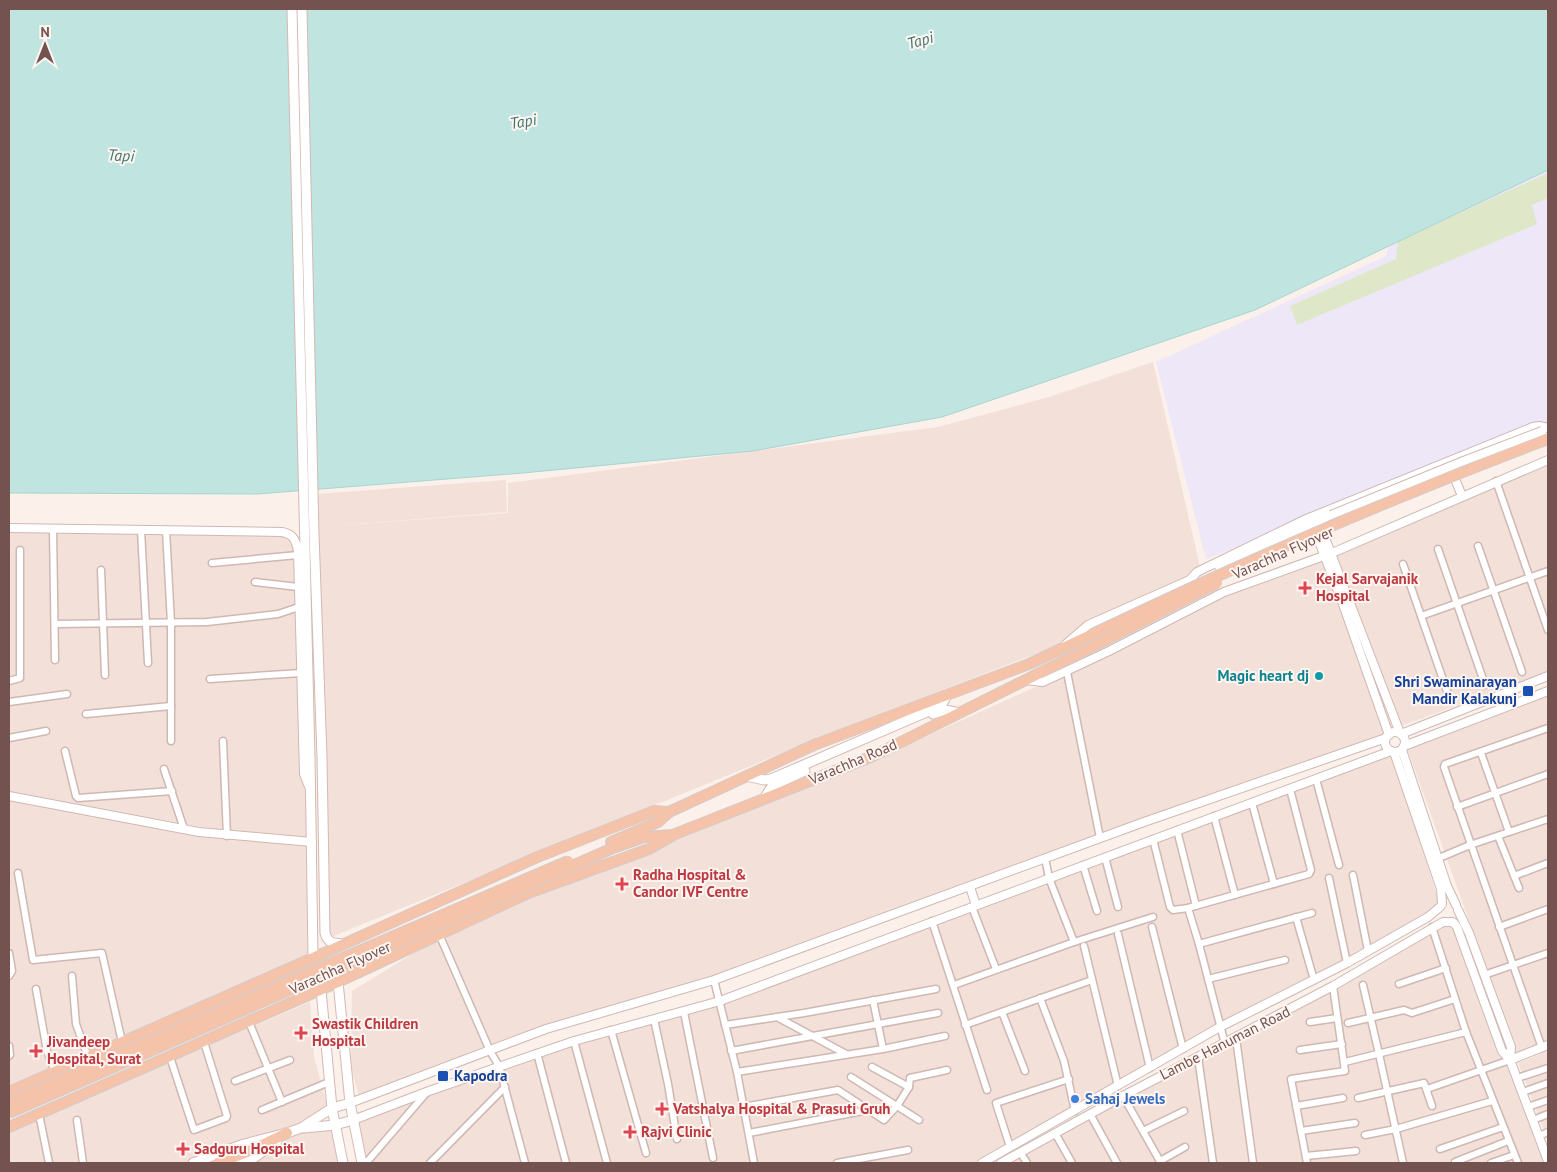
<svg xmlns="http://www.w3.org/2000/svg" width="1557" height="1172" viewBox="0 0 1557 1172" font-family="'PT Sans',sans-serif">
<rect width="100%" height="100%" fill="#fbf0ea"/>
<g fill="#f2e0d9">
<path d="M 1153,362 L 1200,567 L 1188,579 L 1088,620 L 1058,645 L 807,743 L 331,937 L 327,912 L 317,494 L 506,480 L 507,512 L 319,527 L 508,513 L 508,483 L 938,427 L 1049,397 Z"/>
<path d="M 1548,464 L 1548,672 L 1401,726 L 1336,556 L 1392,530 Z"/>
<path d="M 9,531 L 284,535 L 290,537 L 294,549 L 308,839 L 231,832 L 9,792 Z"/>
<path d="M 1322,559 L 1386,734 L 711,977 L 544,1025 L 359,1096 L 351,1067 L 352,991 L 437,939 L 532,896 L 876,759 L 1042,684 L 1225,595 Z"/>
<path d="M 1548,694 L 1548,1041 L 1517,1054 L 1407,748 Z"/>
<path d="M 1392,754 L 1439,902 L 1435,907 L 1426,914 L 1357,953 L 1223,1022 L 975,1163 L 363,1163 L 355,1122 L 608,1034 L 690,1014 Z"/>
<path d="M 9,800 L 185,833 L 309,844 L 312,956 L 9,1088 Z"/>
<path d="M 1449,923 L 1454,927 L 1499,1055 L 1509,1064 L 1546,1163 L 1005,1163 L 1440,926 Z"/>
<path d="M 310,1002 L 314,1057 L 328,1108 L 301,1125 L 241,1142 L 186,1163 L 9,1163 L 9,1131 Z"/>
<path d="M 1548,1051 L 1548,1141 L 1518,1063 Z"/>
<path d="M 331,1128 L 338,1163 L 248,1163 L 288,1136 L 301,1131 Z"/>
</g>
<path fill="#ede7f8" d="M 1548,168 L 1548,428 L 1206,559 L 1156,362 L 1386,256 L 1391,237 Z"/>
<path fill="#dee8c9" d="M 1548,173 L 1548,198 L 1532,205 L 1537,224 L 1297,325 L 1290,306 L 1396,259 L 1398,241 Z"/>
<path fill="#c0e4df" stroke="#a7d5cf" d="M 9,9 L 1548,9 L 1548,170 L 1255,310 L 942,417 L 753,451 L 523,473 L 257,494 L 9,493 Z"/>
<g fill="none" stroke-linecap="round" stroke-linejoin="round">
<g stroke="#cfb8b3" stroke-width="9">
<g id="minor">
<path d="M 1496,481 L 1548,630"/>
<path d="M 53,529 L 55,660"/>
<path d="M 141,530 L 148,663"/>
<path d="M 166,530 L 171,623 L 171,741"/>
<path d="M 1478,546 L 1522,672"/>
<path d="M 1438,549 L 1485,685"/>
<path d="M 212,563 L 298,555"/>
<path d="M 1403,564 L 1449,697"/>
<path d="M 101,570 L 105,675"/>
<path d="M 255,582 L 298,587"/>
<path d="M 1421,616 L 1548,571"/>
<path d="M 55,624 L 207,622 L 278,614 L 299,607"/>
<path d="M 1067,672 L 1100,838"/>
<path d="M 210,679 L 301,673"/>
<path d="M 9,681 L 20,678 L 20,550"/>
<path d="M 9,702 L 67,694"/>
<path d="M 86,714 L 171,706"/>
<path d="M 9,738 L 46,731"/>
<path d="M 223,741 L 227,836"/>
<path d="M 65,751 L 76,796 L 78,798 L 172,791"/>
<path d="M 1481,753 L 1509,832"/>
<path d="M 164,769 L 184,829"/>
<path d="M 1316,779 L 1339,865"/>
<path d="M 1252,803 L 1274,884"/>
<path d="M 1457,807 L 1548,774"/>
<path d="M 1214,816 L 1235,895"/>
<path d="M 1177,830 L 1196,906"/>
<path d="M 1498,836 L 1519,888"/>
<path d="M 1153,839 L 1170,907 L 1173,910 L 1188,908 L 1309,874 L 1311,870 L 1290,789"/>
<path d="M 1105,857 L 1118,907"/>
<path d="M 1045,858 L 1049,878 L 1074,942"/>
<path d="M 1439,858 L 1470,845 L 1548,819"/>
<path d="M 1083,865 L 1097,911"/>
<path d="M 18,873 L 33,960 L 102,953 L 122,1042"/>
<path d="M 1353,875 L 1368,951"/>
<path d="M 1514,876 L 1548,863"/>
<path d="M 1329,878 L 1347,963"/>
<path d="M 972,907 L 996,969"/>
<path d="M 1188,908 L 1199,944 L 1225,1044"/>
<path d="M 1296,917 L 1314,980"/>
<path d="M 932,921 L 987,1090"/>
<path d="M 1152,927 L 1183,1049"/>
<path d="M 1432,927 L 1466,1032 L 1518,1163"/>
<path d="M 1499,927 L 1548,909"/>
<path d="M 439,934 L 490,1051 L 499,1066 L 525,1163"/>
<path d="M 1118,934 L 1150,1068"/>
<path d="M 1199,944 L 1312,913"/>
<path d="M 1084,946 L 1118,1086"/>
<path d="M 9,953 L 12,971 L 9,976"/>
<path d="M 1484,975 L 1548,953"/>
<path d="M 72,976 L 76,1024 L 88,1057"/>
<path d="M 1208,979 L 1285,960"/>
<path d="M 714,980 L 737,1072 L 754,1163"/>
<path d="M 1399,984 L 1446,968"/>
<path d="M 954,985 L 1074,942 L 1153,917"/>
<path d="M 1363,985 L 1379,1054 L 1403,1163"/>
<path d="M 36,989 L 47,1051 L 55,1072"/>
<path d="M 1040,998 L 1064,1061 L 1075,1111"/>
<path d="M 873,1000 L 883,1049"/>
<path d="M 684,1012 L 713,1158"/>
<path d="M 1002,1012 L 1025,1071"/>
<path d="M 777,1017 L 846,1054"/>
<path d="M 654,1019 L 668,1084 L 677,1139"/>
<path d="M 249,1022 L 282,1102"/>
<path d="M 1310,1022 L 1337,1018"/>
<path d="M 1348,1023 L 1404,1010 L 1412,1013 L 1455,999"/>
<path d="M 725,1025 L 804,1013 L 936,989"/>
<path d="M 965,1025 L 1092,980"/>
<path d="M 611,1030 L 646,1153"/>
<path d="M 1236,1038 L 1253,1163"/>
<path d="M 574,1041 L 607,1163"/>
<path d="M 9,1046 L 10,1055 L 9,1056"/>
<path d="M 1542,1048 L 1444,767 L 1445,764 L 1548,728"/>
<path d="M 1300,1050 L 1342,1044"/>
<path d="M 731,1051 L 938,1013"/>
<path d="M 537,1053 L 566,1163"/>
<path d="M 170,1057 L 194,1130 L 226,1118 L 227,1116 L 204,1042"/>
<path d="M 1198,1057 L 1213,1163"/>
<path d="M 1345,1062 L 1466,1032"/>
<path d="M 872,1067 L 909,1087 L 910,1078 L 947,1070"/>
<path d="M 737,1072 L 883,1049 L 945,1036"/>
<path d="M 851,1077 L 919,1120"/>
<path d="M 1517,1078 L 1548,1068"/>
<path d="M 235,1081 L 290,1060"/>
<path d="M 1427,1089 L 1510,1060"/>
<path d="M 1523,1092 L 1548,1083"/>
<path d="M 1123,1096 L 1161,1163"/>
<path d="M 1358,1098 L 1424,1083 L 1432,1106"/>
<path d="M 1296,1106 L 1343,1098"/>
<path d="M 743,1107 L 838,1090 L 884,1120 L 897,1106 L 909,1087"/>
<path d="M 1528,1107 L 1548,1100"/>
<path d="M 262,1110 L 329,1082"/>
<path d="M 39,1114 L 49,1163"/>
<path d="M 1090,1114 L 1117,1163"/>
<path d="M 77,1120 L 83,1163"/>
<path d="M 1533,1120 L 1548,1114"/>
<path d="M 1143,1131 L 1184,1111"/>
<path d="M 1301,1131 L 1355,1123"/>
<path d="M 749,1133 L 868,1110"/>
<path d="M 1055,1133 L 1072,1163"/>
<path d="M 1365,1135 L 1396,1129 L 1492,1101"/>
<path d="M 1539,1136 L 1548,1132"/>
<path d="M 1010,1147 L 996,1103 L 1069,1079"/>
<path d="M 1440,1149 L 1503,1127"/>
<path d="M 1020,1152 L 1027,1163"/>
<path d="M 1306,1156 L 1356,1151"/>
<path d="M 1160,1161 L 1185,1147"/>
<path d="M 1455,1162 L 1508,1141"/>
<path d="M 366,1163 L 427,1092"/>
<path d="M 430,1163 L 505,1087"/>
<path d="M 837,1163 L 908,1150"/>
<path d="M 1307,1163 L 1291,1079 L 1345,1071 L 1333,986"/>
<path d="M 1491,1163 L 1514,1155"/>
</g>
</g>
<g stroke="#cfb8b3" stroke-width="10">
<g id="tertiary">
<path d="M 1448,462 L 1462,496"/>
<path d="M 1320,525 L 1400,733"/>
<path d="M 9,528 L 282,532 C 293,534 296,540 298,551 L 304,774 L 310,789"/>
<path d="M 1314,528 L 1344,607 L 1389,735"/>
<path d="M 1219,567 L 1331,515"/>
<path d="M 1190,580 L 1197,572 L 1304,520 L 1533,427 L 1539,426 L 1548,428"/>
<path d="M 1066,644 L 1088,625 L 1192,579"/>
<path d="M 1026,680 L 1043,682 L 1109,651 L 1224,592 L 1332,553 L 1548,460"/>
<circle cx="1395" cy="742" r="10"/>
<path d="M 1401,734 L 1548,676"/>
<path d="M 1404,746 L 1548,691"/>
<path d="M 1402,750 L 1447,886 L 1456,905"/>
<path d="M 1394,752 L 1441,889 L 1442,904"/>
<path d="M 9,796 L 199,832 L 312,842"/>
<path d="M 970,887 L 976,905"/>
<path d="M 1458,910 L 1469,933 L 1511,1047 L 1510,1060 L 1548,1161"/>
<path d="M 1510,1060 L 1548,1045"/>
<path d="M 350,1103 L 546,1029 L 714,980 L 1144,822 L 1386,738"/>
<path d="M 353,1120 L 429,1091 L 574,1041 L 720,1001 L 1391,751"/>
<path d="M 982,1163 L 1220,1027 L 1347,963 L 1428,917 L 1440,907"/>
<path d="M 1001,1163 L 1123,1096 L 1333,986 L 1443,922 L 1453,922 L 1457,927 L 1502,1051 L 1510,1060"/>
</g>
</g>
<g stroke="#d4b8b3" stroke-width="11">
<g id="secondary">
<path d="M 292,9 L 310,757 L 313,958"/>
<path d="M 302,9 L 314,534 L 322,757 L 325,933 C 328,944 334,943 344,944"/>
<path d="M 933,714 L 945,710 L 960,713"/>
<path d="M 746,776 L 764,780 L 771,779 L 936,708 L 942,704 L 947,695"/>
<path d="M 764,799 L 772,786 L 805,771"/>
<path d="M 338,982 L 350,1103 L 362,1163"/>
<path d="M 321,990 L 332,1108 L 343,1163"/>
<path d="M 304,1128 L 335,1125 L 353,1120"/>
<path d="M 193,1163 L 244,1144 L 287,1133 L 301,1128 L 332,1108 L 350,1103"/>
<path d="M 240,1163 L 254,1158 L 277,1141"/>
</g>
</g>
<g stroke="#d5cbca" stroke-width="12">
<g id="primary">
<path d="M 611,842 L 658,822 L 669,812"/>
<path d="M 613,848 L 644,837 L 672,835"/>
<path d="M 9,1092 L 313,958 L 535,858 L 654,811 L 669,812 L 814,745 L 1029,664 L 1095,633"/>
<path d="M 9,1127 L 338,982 L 528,893 L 649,849 L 675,834 L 873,756 L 1100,643"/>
<path d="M 218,1163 L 247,1152 L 287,1133"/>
</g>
</g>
<use href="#minor" stroke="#fff" stroke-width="6"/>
<use href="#tertiary" stroke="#fff" stroke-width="8"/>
<use href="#secondary" stroke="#fff" stroke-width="9"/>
<use href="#primary" stroke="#f4c3a9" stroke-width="10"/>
<g stroke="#cfb8b3" stroke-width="10" stroke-linecap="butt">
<path id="tertiary-bridge" d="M 1331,515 L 1461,462 L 1542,431"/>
</g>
<g stroke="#d5cbca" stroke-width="12" stroke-linecap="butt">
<g id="primary-bridge">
<path d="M 1095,633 C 1243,562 1394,497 1548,439"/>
<path d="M 1100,643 L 1217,583"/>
<path d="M 9,1102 L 568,861"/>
<path d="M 9,1113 L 613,848"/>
</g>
</g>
<use href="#tertiary-bridge" stroke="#fff" stroke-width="8"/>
<use href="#primary-bridge" stroke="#f4c3a9" stroke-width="10"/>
</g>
<g fill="#e0444e" stroke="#fef5f1" stroke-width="2">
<path d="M1302.5 580.5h5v5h5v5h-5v5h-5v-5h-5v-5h5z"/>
<path d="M619.5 876.5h5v5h5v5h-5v5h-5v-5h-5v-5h5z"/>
<path d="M298.5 1025.5h5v5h5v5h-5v5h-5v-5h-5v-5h5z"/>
<path d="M33.5 1043.5h5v5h5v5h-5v5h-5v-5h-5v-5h5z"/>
<path d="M659.5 1101.5h5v5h5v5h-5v5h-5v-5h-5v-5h5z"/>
<path d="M627.5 1124.5h5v5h5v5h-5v5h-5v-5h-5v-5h5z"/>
<path d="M180.5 1141.5h5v5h5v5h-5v5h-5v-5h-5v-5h5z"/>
</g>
<circle fill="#0f9aa8" stroke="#fef5f1" stroke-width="2" cx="1319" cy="676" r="5"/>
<g fill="#1a4fb4" stroke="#fef5f1" stroke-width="2">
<rect x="1522" y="685" width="12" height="12" rx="2.5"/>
<rect x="437" y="1070" width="12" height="12" rx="2.5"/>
</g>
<circle fill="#3f7fe0" stroke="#fef5f1" stroke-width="2" cx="1075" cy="1099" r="5"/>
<g text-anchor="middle" stroke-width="4" stroke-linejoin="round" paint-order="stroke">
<g font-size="15" fill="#74524f" stroke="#fef5f1">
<text transform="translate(1283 553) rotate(-24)" y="5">Varachha Flyover</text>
<text transform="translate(853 762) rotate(-23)" y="5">Varachha Road</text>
<text transform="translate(340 968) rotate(-24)" y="5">Varachha Flyover</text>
<text transform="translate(1225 1043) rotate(-27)" y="5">Lambe Hanuman Road</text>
</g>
<g font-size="15" font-weight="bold" fill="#be3a42" stroke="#fef5f1" text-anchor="start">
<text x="1316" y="584">Kejal Sarvajanik<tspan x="1316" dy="17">Hospital</tspan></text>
<text x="633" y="880">Radha Hospital &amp;<tspan x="633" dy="17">Candor IVF Centre</tspan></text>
<text x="312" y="1029">Swastik Children<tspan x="312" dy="17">Hospital</tspan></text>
<text x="47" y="1047">Jivandeep<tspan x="47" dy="17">Hospital, Surat</tspan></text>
<text x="673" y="1114">Vatshalya Hospital &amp; Prasuti Gruh</text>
<text x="641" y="1137">Rajvi Clinic</text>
<text x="194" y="1154">Sadguru Hospital</text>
</g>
<g font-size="15" font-weight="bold" fill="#0d838f" stroke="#fef5f1" text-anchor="end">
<text x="1309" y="681">Magic heart dj</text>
</g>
<g font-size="15" font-weight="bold" fill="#164399" stroke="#fef5f1" text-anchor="end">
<text x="1517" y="687">Shri Swaminarayan<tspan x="1517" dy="17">Mandir Kalakunj</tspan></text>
<text x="454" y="1081" text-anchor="start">Kapodra</text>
</g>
<g font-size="15" font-weight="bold" fill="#366cbe" stroke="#fef5f1" text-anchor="start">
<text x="1085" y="1104">Sahaj Jewels</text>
</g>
<g font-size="16" font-style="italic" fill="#437872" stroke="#fef5f1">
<text transform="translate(920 40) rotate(-16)" y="6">Tapi</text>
<text transform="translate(523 121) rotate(-10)" y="6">Tapi</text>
<text transform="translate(121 155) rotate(3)" y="6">Tapi</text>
</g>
</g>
<rect width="1557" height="1172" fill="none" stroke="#74524f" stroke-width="20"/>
<g transform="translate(45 45)" stroke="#fef5f1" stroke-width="4" paint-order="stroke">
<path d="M0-4L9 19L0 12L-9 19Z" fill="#74524f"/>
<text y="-8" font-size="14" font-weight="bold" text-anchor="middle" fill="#74524f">N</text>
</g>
</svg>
